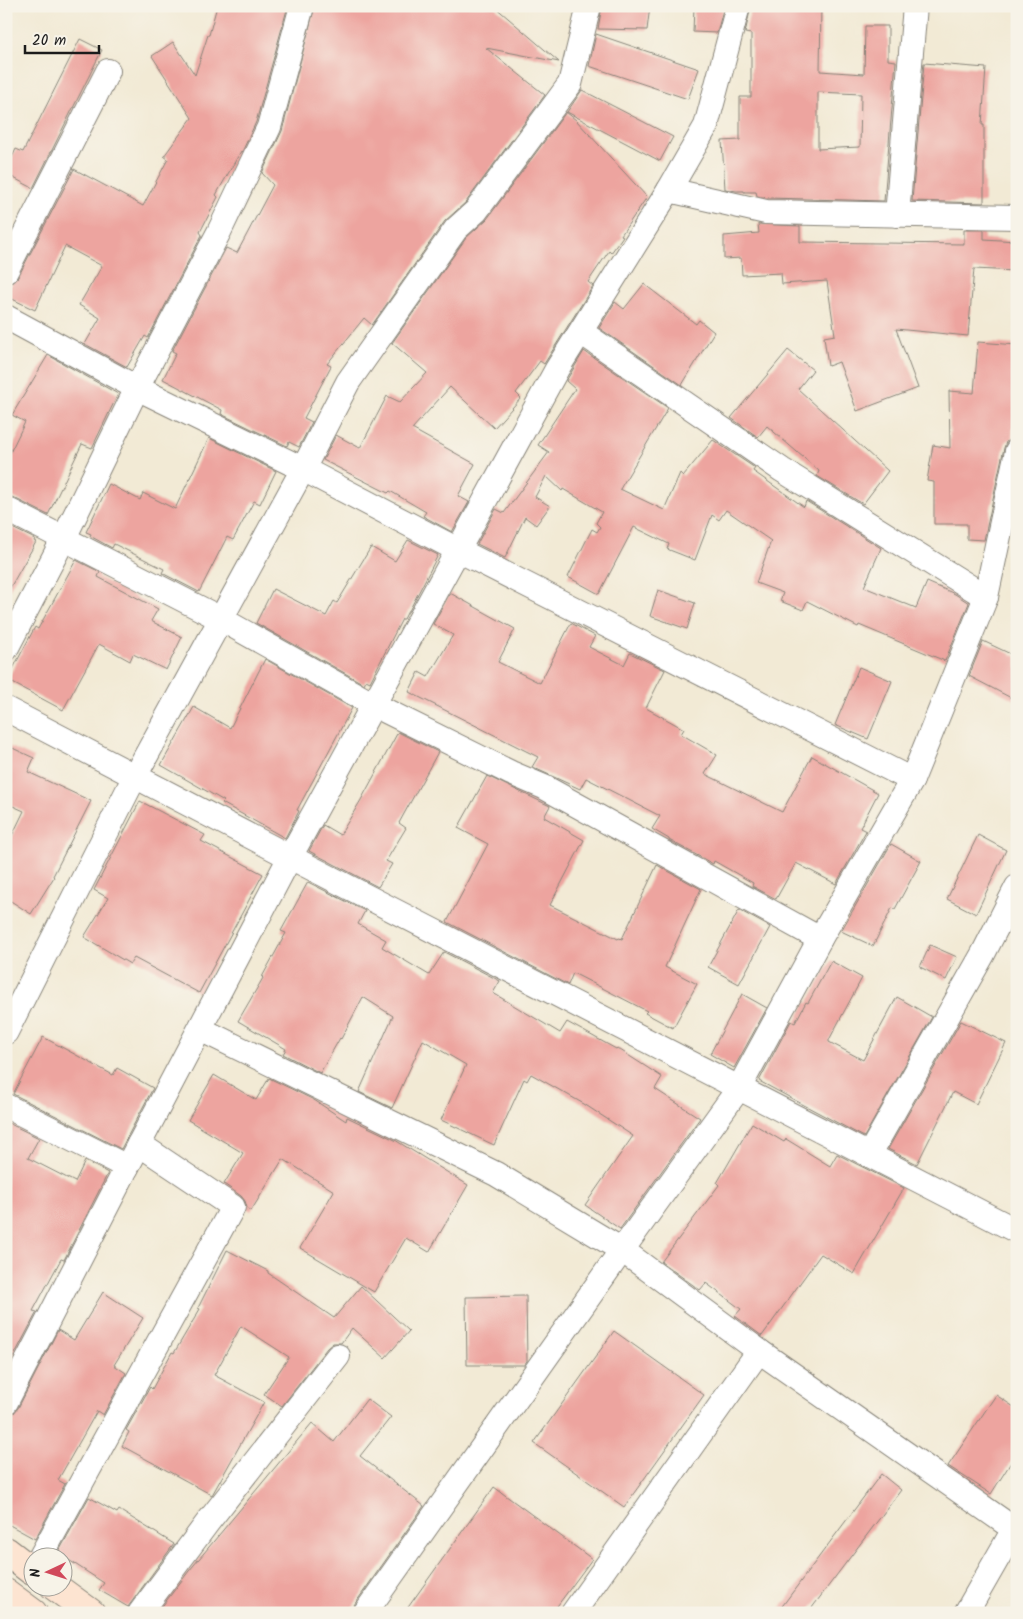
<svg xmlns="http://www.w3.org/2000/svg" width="1023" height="1619" viewBox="0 0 1023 1619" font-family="Kalam,sans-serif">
<rect width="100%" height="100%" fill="#f7f3e8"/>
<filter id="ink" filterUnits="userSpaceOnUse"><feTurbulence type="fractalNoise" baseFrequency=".02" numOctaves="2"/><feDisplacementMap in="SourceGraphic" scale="10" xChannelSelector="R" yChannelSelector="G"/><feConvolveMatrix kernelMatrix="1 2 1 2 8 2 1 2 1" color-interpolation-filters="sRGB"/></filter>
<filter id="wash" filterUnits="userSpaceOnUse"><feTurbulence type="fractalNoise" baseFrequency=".0096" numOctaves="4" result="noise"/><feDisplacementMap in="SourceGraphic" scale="20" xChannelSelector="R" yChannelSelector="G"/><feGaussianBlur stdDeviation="1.12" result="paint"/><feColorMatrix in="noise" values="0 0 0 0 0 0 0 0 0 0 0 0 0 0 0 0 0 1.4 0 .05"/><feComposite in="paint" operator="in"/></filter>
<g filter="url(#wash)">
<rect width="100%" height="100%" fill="#f2ead5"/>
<g id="blocks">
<g fill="#eda49f" fill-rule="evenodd">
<path d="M 217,6 L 288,6 L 256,122 L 242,152 L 241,151 L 216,195 L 218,197 L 200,232 L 202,235 L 148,338 L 145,336 L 127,367 L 85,344 L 100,318 L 79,305 L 102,266 L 65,246 L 35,310 L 6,296 L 6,293 L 11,283 L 18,277 L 74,169 L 143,206 L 168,159 L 164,156 L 192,118 L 152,56 L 173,42 L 195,75 L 208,35 L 209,35 Z"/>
<path d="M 315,6 L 494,6 L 559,62 L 486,48 L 545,95 L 466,202 L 445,221 L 372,325 L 364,318 L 327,364 L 331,366 L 304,418 L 312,422 L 299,447 L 289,442 L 287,446 L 221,414 L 222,410 L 163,379 L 176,353 L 172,351 L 226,248 L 237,253 L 273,185 L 262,173 L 282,131 Z"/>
<path d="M 602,6 L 650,6 L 647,30 L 598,29 Z"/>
<path d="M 694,6 L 724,6 L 717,33 L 693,32 Z"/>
<path d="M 751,6 L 821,6 L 820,71 L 864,74 L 865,26 L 888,26 L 888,60 L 896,61 L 884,201 L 768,198 L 757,196 L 756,192 L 744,192 L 744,191 L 736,191 L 725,189 L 722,141 L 740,140 L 740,97 L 751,97 L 751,34 L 745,33 ZM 818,92 L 861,94 L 860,147 L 818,149 Z"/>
<path d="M 596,34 L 699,69 L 688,99 L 589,66 Z"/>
<path d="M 80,39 L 102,50 L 33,188 L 6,174 L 6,170 L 16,149 L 23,152 Z"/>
<path d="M 924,63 L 986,68 L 982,125 L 984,125 L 984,203 L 912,201 Z"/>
<path d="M 582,90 L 673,137 L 660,161 L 567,112 Z"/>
<path d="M 566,112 L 576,120 L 647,197 L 621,235 L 623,236 L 611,253 L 609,251 L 588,282 L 593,286 L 544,364 L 540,361 L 516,393 L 521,398 L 494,428 L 450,387 L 412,429 L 475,464 L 458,496 L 469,502 L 452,532 L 423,516 L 426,512 L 390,491 L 388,493 L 323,460 L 336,435 L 360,448 L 387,396 L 400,402 L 427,373 L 392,343 L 466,238 L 487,219 Z"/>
<path d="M 758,224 L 800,226 L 800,242 L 964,244 L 964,230 L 984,230 L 984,239 L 1017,241 L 1017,271 L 974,269 L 968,336 L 896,329 L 918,388 L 857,411 L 839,362 L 828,366 L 824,337 L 835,335 L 827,281 L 782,284 L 781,273 L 742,275 L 741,258 L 724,259 L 724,236 L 759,233 Z"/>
<path d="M 644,284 L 696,324 L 699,320 L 714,332 L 682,385 L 599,328 L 615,302 L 624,309 Z"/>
<path d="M 978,342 L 1017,345 L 1017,386 L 1012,438 L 1006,442 L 1004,448 L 984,540 L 967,539 L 967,524 L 934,524 L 934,482 L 927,481 L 933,445 L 950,448 L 949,391 L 974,393 Z"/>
<path d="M 788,350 L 813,370 L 798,389 L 888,471 L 863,504 L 817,476 L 819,471 L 767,426 L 758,437 L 731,418 Z"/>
<path d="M 584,351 L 668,408 L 620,489 L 664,510 L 680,473 L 683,476 L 713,440 L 755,468 L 753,471 L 804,507 L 806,501 L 881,548 L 864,587 L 916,608 L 927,582 L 955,594 L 969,603 L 945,661 L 859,625 L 858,627 L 807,601 L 803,610 L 780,601 L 783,593 L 756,583 L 771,541 L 726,510 L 719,520 L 712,515 L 695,560 L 667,549 L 669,544 L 634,527 L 599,594 L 568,577 L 592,529 L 597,532 L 600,527 L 596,523 L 602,512 L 563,489 L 562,491 L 546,476 L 535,497 L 550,506 L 536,525 L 525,517 L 505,558 L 477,544 L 496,509 L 504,513 L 549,452 L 538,445 L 575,389 L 566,381 Z"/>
<path d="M 48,355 L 118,394 L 92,448 L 82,444 L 48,515 L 12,497 L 6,495 L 6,461 L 25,422 L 12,415 Z"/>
<path d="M 209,438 L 276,471 L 260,504 L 254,501 L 233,540 L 227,537 L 199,592 L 162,573 L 164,569 L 114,544 L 112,548 L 90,536 L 91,534 L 86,532 L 109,484 L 140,500 L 143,493 L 175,509 Z"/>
<path d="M 6,525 L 35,539 L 34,541 L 36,542 L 6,595 Z"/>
<path d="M 408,540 L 438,555 L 409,611 L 408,611 L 404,619 L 402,619 L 370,682 L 366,680 L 364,684 L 256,623 L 273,589 L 326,616 L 334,601 L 337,603 L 371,547 L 395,561 Z"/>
<path d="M 76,560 L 100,572 L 98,577 L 158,609 L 151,621 L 182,637 L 166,670 L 133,654 L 130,661 L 99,644 L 63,710 L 7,680 L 35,627 L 38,629 Z"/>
<path d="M 658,590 L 695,603 L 687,629 L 650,616 Z"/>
<path d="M 450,593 L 515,629 L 498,662 L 540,683 L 571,623 L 595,636 L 589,647 L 624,665 L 630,653 L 665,670 L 646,708 L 684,729 L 681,734 L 717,755 L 705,774 L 782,812 L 812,756 L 878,793 L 860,828 L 866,831 L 836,884 L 796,863 L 776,899 L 752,886 L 753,883 L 714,861 L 713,864 L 669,840 L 669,839 L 652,829 L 660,816 L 586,778 L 580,789 L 532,767 L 538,757 L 409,692 L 419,672 L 428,677 L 453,635 L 433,624 Z"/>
<path d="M 983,641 L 1017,657 L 1017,701 L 969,676 Z"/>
<path d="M 265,659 L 352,708 L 297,810 L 299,811 L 285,838 L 222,803 L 224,801 L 161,765 L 194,707 L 230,728 Z"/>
<path d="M 859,667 L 892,681 L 868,739 L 835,725 Z"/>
<path d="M 398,732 L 438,752 L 399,823 L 406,828 L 386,861 L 392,864 L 378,887 L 309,851 L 323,825 L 340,835 L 361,800 Z"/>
<path d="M 6,745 L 34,758 L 28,772 L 91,801 L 53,876 L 54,877 L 31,914 L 6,898 L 6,848 L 24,811 L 6,803 Z"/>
<path d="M 487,776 L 550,806 L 544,817 L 584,840 L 550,905 L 618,939 L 619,938 L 622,939 L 657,865 L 701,889 L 665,967 L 697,984 L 673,1028 L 645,1013 L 647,1011 L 573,973 L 568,985 L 447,922 L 488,844 L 458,828 Z"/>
<path d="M 140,801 L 205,835 L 201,841 L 263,874 L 199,993 L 134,958 L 130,964 L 84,937 L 108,898 L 94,890 Z"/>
<path d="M 978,835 L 1006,850 L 976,914 L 947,899 Z"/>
<path d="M 891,844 L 921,861 L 895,909 L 892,908 L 873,946 L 841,931 Z"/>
<path d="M 308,882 L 365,911 L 358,924 L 386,940 L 382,947 L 429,975 L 444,952 L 500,981 L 493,993 L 560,1033 L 567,1022 L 616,1049 L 617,1048 L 662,1077 L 655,1089 L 700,1118 L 620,1229 L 585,1205 L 633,1136 L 584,1104 L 531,1074 L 527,1081 L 524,1079 L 494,1145 L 441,1120 L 466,1065 L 423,1040 L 392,1108 L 359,1092 L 393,1016 L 363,997 L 341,1039 L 340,1038 L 320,1073 L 283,1054 L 286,1049 L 238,1021 L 263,978 L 262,977 L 286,933 L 281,931 Z"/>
<path d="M 739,910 L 770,927 L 739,984 L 708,967 Z"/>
<path d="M 930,945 L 957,957 L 946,980 L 920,967 Z"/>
<path d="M 831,961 L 862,978 L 829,1040 L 829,1042 L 863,1060 L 897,997 L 932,1017 L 864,1137 L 759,1081 L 791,1021 L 795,1023 L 806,1002 L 808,1003 Z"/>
<path d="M 742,994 L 767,1008 L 734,1068 L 710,1054 Z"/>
<path d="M 961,1021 L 1006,1043 L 976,1104 L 953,1092 L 917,1164 L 888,1149 Z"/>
<path d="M 43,1037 L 113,1075 L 117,1068 L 153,1088 L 121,1149 L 13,1094 Z"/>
<path d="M 214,1075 L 256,1100 L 269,1078 L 314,1100 L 346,1121 L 347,1117 L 395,1140 L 468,1185 L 429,1252 L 406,1238 L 374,1292 L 300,1248 L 334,1191 L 283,1159 L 251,1211 L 247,1208 L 245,1201 L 241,1196 L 224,1184 L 243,1153 L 188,1120 Z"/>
<path d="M 6,1122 L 39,1138 L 28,1158 L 75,1182 L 85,1161 L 108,1173 L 64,1260 L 61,1259 L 33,1311 L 37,1312 L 6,1371 Z"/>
<path d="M 752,1123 L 784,1142 L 786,1139 L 830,1166 L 837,1154 L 904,1188 L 854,1274 L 821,1254 L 762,1336 L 735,1316 L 741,1309 L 706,1283 L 700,1290 L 661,1262 L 719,1185 L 717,1183 Z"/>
<path d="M 227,1250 L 268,1271 L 268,1273 L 334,1318 L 361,1286 L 409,1331 L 385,1358 L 352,1328 L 341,1343 L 333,1343 L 327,1348 L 282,1406 L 264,1394 L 289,1357 L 241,1326 L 214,1375 L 264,1402 L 212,1495 L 122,1446 L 129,1432 L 126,1430 L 150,1387 L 152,1389 L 172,1352 L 174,1353 L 200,1309 L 198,1308 Z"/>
<path d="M 103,1292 L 143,1318 L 114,1365 L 126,1373 L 103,1415 L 97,1411 L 58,1480 L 65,1484 L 35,1539 L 6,1523 L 6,1416 L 13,1414 L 18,1408 L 58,1330 L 74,1340 Z"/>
<path d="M 526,1296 L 527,1361 L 524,1365 L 467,1365 L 466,1297 Z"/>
<path d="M 614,1331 L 704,1395 L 624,1507 L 534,1443 Z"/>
<path d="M 996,1395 L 1017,1409 L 1017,1453 L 991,1494 L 948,1466 Z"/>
<path d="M 367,1399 L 391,1417 L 360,1456 L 424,1506 L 354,1605 L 350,1613 L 157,1613 L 189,1571 L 312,1423 L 334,1442 Z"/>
<path d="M 881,1474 L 901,1490 L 808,1613 L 777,1613 Z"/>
<path d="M 494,1487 L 592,1559 L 552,1613 L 404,1613 Z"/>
<path d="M 89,1497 L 117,1513 L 119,1510 L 174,1544 L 128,1607 L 99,1590 L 104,1583 L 58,1553 Z"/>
</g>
</g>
</g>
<g filter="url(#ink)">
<use href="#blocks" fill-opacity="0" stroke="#878378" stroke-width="1"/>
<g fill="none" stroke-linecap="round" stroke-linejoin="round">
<g stroke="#878378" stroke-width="26">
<g id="street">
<path d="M 738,6 L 706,126 L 669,190 L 766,212 L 1017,217"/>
<path d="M 897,215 L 915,6"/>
<path d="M 6,271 L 108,71"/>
<path d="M 6,317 L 137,388 L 303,469 L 458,550 L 557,369 L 669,190"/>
<path d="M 581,332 L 782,470 L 986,597"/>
<path d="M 1017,451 L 986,597 L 912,780 L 458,550 L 290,857 L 1017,1231"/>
<path d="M 6,509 L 221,619 L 374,705 L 511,773 L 544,787 L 820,939"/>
<path d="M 6,649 L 64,538 L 137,388 L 219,232 L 269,127 L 302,6"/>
<path d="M 6,709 L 290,857 L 127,1167 L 6,1402"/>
<path d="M 200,1029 L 496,1174 L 622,1250 L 759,1351 L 1014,1529"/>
<path d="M 6,1032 L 135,776 L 303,469 L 348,382 L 456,229 L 476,211 L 570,84 L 589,6"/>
<path d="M 6,1106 L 127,1167"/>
<path d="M 869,1155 L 983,954 L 1017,887"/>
<path d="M 41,1556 L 233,1207 L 139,1144"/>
<path d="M 140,1613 L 208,1522 L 338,1356"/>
<path d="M 365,1613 L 622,1250 L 739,1088 L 820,939 L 912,780"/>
<path d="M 573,1613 L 759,1351"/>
<path d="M 966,1613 L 1017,1524"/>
</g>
</g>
<g stroke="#878378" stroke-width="30">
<g id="secondary">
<path d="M 6,1551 L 32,1571"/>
<path d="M 54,1586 L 91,1613"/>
<path d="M 6,1593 L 33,1613"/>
</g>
</g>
<use href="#street" stroke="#fff" stroke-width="24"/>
<use href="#secondary" stroke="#fde4d1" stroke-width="28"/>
</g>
</g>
<rect width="1023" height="1619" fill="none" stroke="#f7f3e8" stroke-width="25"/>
<g transform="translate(48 1572) rotate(266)"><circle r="24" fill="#f7f3e8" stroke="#9f9d96"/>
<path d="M0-4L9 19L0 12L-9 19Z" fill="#d1495b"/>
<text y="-8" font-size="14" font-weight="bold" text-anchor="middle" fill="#1c1c1c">N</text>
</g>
<path d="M25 45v8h74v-8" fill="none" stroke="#1c1c1c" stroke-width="2.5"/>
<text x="32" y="45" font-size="15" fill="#1c1c1c" stroke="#f7f3e8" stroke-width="4" paint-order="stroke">20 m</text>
</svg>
